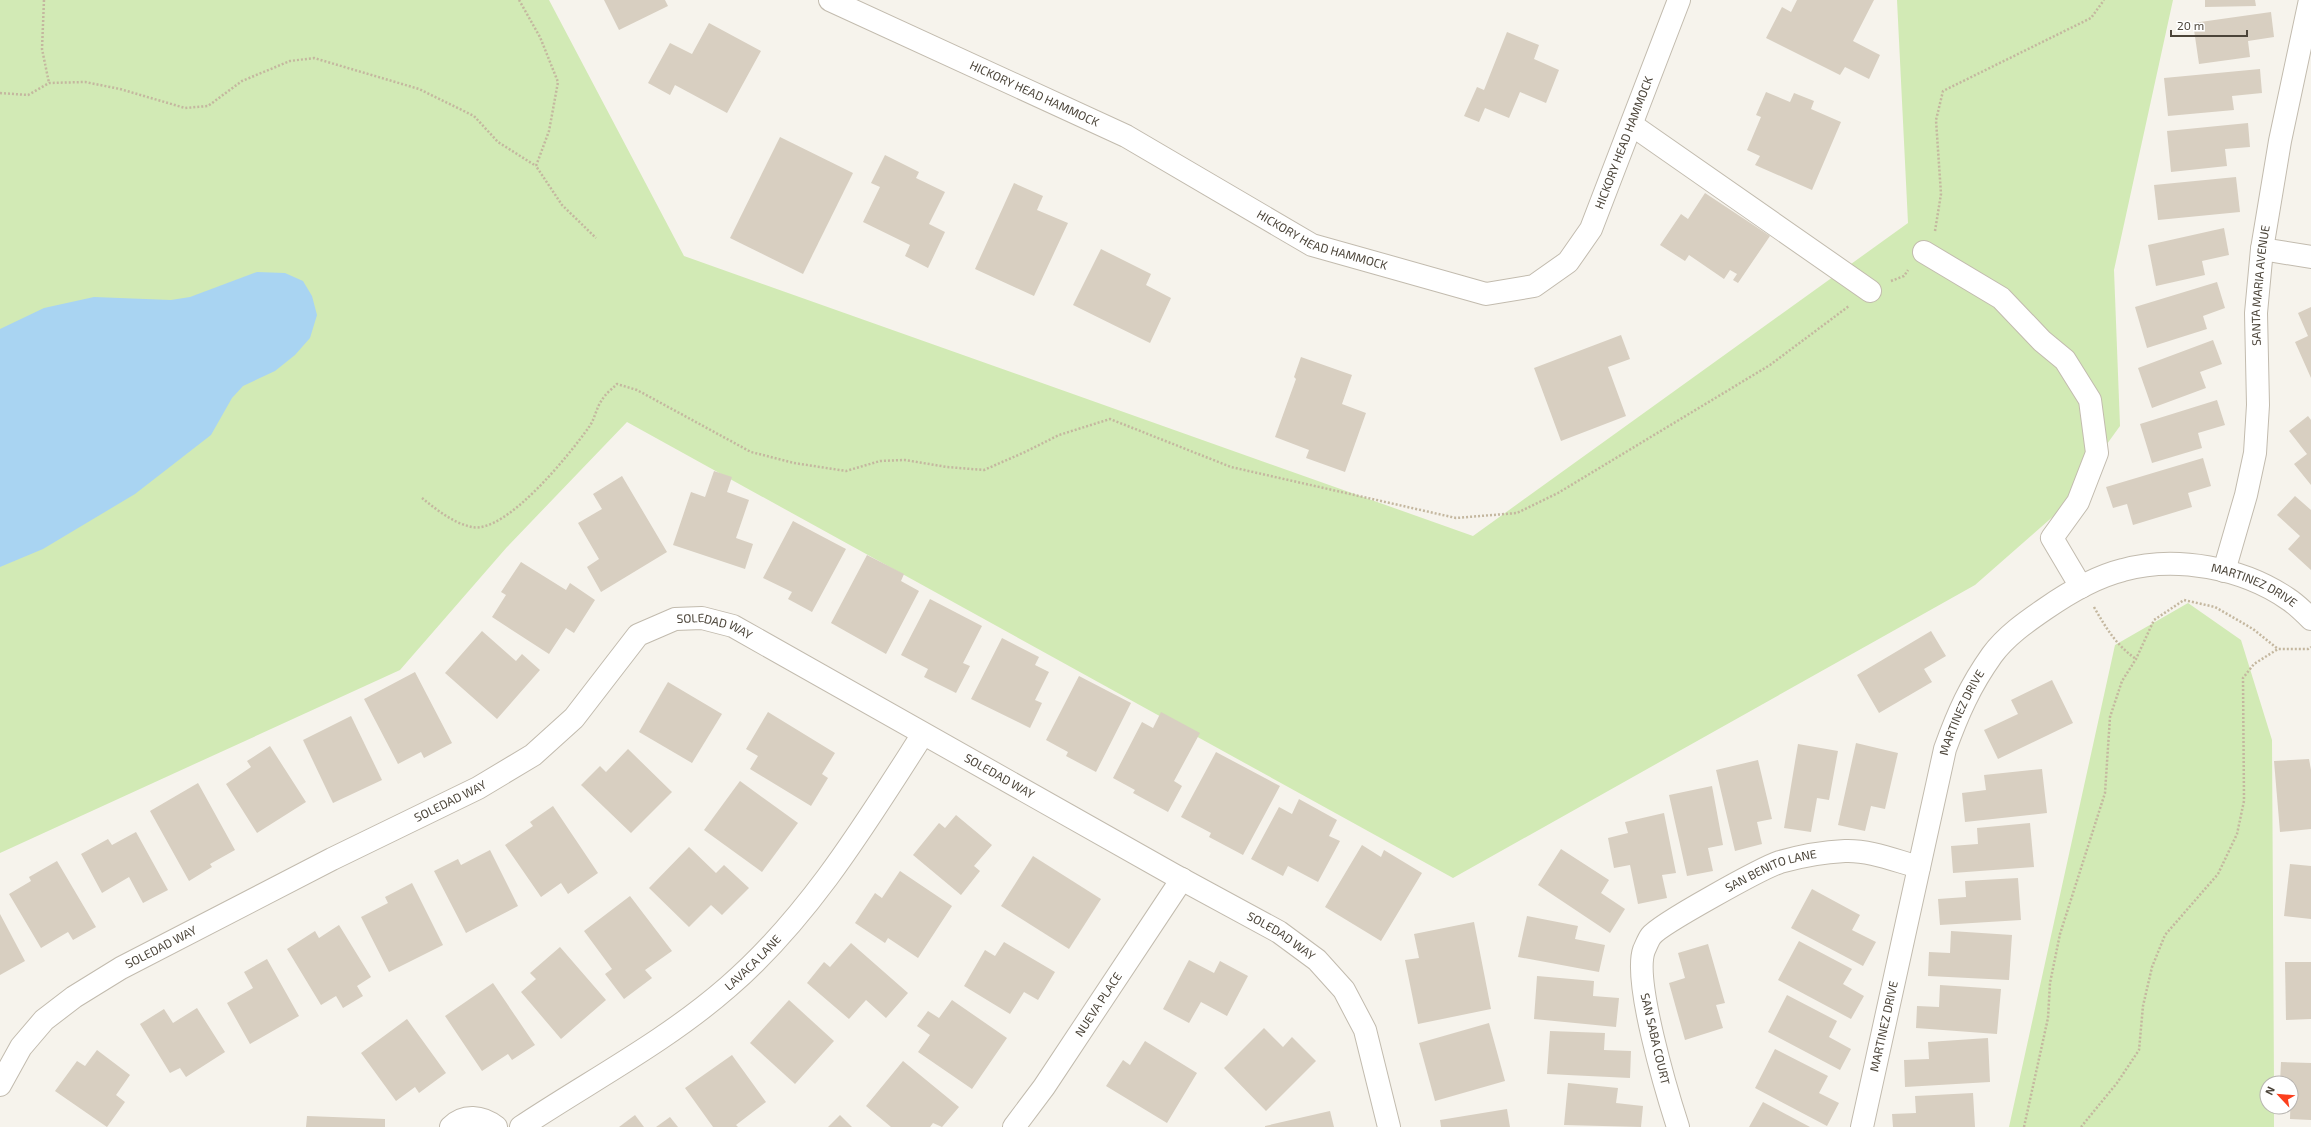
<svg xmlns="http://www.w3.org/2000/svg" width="2311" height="1127" viewBox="0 0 2311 1127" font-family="'Exo 2',sans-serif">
<rect width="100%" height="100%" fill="#f6f3ec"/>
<g fill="#d2eab5">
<path d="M 0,0 L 549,0 L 684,256 L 1473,536 L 1908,223 L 1897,0 L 2173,0 L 2114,270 L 2120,426 L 2057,513 L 1975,585 L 1453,878 L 627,422 L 507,547 L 400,670 L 0,853 Z"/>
<path d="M 2188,603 L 2241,640 L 2272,740 L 2274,1083 L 2267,1083 L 2267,1107 L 2274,1107 L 2274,1127 L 2009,1127 L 2115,645 Z"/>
</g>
<path fill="#a9d4f2" d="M 257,272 L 285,273 L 303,281 L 312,296 L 317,315 L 310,338 L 295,355 L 275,371 L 243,386 L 232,398 L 211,435 L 135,494 L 43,549 L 0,567 L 0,329 L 44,308 L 94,297 L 171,300 L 190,297 Z"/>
<g fill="#d8cfc1">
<path d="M 604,0 L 665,0 L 668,6 L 619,30 Z"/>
<path d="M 1797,0 L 1874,0 L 1853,41 L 1880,55 L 1869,79 L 1845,67 L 1840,75 L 1766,38 L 1782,7 L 1791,12 Z"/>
<path d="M 2205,0 L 2255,0 L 2256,6 L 2205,7 Z"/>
<path d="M 2271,12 L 2274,37 L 2248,41 L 2250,57 L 2199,64 L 2193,23 Z"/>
<path d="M 709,23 L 761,51 L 727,113 L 675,85 L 670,95 L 648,83 L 670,43 L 692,54 Z"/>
<path d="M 1507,32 L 1539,45 L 1534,59 L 1559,70 L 1546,103 L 1520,92 L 1509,118 L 1485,108 L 1479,122 L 1464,116 L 1477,87 L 1484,90 Z"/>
<path d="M 2260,69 L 2262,93 L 2232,96 L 2234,110 L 2168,116 L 2164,78 Z"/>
<path d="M 1766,92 L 1790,102 L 1794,93 L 1814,101 L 1811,109 L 1841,122 L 1812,190 L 1755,165 L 1760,156 L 1747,150 L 1761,117 L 1756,115 Z"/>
<path d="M 2248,123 L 2250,147 L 2225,149 L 2227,166 L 2171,172 L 2167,131 Z"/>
<path d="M 780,137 L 853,173 L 803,274 L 730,238 Z"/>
<path d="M 885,155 L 919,172 L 916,178 L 945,192 L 929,224 L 945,232 L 928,268 L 905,256 L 910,245 L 863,222 L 880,187 L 871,183 Z"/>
<path d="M 2236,177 L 2240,212 L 2158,220 L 2154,185 Z"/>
<path d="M 1014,183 L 1043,196 L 1037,210 L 1068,223 L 1034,296 L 975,269 Z"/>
<path d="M 1705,193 L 1770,236 L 1738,283 L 1733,280 L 1737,274 L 1730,270 L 1724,279 L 1689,255 L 1685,261 L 1660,245 L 1681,214 L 1688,219 Z"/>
<path d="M 2224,228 L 2229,255 L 2202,261 L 2205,275 L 2156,286 L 2148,245 Z"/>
<path d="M 1101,249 L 1151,274 L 1146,285 L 1171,298 L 1150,343 L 1073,305 Z"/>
<path d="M 2217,282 L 2225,308 L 2203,316 L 2207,329 L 2147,348 L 2135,307 Z"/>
<path d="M 2311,307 L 2311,378 L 2295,342 L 2308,336 L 2298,313 Z"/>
<path d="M 1621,335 L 1630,359 L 1608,367 L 1626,416 L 1561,441 L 1534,368 Z"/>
<path d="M 2213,340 L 2222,364 L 2200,372 L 2206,388 L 2152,408 L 2138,368 Z"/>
<path d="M 1301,357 L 1352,375 L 1342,404 L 1366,413 L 1345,472 L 1306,458 L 1309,450 L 1275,437 L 1296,379 L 1294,377 Z"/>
<path d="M 2217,400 L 2225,425 L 2198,433 L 2202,448 L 2152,463 L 2140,424 Z"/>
<path d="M 2308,416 L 2311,420 L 2311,485 L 2294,464 L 2307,454 L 2289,431 Z"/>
<path d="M 2203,458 L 2211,486 L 2188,493 L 2192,507 L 2133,525 L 2127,504 L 2113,508 L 2106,487 Z"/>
<path d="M 714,471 L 732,477 L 727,492 L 749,500 L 736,538 L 753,544 L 745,569 L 673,545 L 691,492 L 705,497 Z"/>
<path d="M 622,476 L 667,552 L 601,592 L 587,567 L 599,559 L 578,523 L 602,509 L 593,494 Z"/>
<path d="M 2295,496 L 2311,510 L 2311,570 L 2288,549 L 2300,536 L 2277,515 Z"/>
<path d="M 793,521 L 846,549 L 812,612 L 788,599 L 792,592 L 763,578 Z"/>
<path d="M 867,555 L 904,574 L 901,581 L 919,591 L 886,654 L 831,623 Z"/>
<path d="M 521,562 L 566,590 L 570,583 L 595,600 L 574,633 L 566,628 L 549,654 L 492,617 L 506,595 L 501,592 Z"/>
<path d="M 930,599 L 982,626 L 963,663 L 970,666 L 956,693 L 924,677 L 928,669 L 901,655 Z"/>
<path d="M 482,631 L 516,661 L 522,654 L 540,670 L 497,719 L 445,673 Z"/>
<path d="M 1931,631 L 1946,656 L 1924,669 L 1932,682 L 1879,713 L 1857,675 Z"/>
<path d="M 1002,638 L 1039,657 L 1035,665 L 1049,672 L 1035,700 L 1042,703 L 1030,728 L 971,699 Z"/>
<path d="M 415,672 L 452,743 L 424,758 L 421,752 L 398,764 L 364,699 Z"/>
<path d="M 1079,676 L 1131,703 L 1096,772 L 1066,756 L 1068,752 L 1046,740 Z"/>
<path d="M 2052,680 L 2073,723 L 1998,759 L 1984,730 L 2018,714 L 2011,700 Z"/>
<path d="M 668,682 L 722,714 L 692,763 L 639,732 Z"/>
<path d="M 768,712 L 835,753 L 822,774 L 828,778 L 811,806 L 750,769 L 758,756 L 746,749 Z"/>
<path d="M 1161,712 L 1200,733 L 1174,781 L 1182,786 L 1168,812 L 1133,793 L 1135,790 L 1113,778 L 1142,722 L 1153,728 Z"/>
<path d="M 351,716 L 382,780 L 333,803 L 303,740 Z"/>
<path d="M 1856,743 L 1898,753 L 1885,809 L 1871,806 L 1865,831 L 1838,825 Z"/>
<path d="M 1798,744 L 1838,751 L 1829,800 L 1817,798 L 1811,832 L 1784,828 Z"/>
<path d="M 270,746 L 306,802 L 257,833 L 226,784 L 251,767 L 247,761 Z"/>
<path d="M 628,749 L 672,792 L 631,833 L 581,785 L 600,766 L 606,772 Z"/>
<path d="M 1216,752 L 1280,786 L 1243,855 L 1209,837 L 1211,833 L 1181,817 Z"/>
<path d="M 2309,759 L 2311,770 L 2311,829 L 2280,832 L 2274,761 Z"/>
<path d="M 1758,760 L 1772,819 L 1757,822 L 1762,844 L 1735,851 L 1716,770 Z"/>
<path d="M 2042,769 L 2047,813 L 1965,822 L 1962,793 L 1986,790 L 1984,775 Z"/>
<path d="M 740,781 L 798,823 L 762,872 L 704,830 Z"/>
<path d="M 198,783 L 235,850 L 210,864 L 212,867 L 189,881 L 150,811 Z"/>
<path d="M 1712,786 L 1723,845 L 1708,848 L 1713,871 L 1687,876 L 1669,795 Z"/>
<path d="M 1299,799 L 1337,820 L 1329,836 L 1340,841 L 1318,882 L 1288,866 L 1283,876 L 1251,859 L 1279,807 L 1292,814 Z"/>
<path d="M 553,806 L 598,873 L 568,894 L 561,883 L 541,897 L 505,845 L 533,826 L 530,822 Z"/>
<path d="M 1664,813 L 1676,873 L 1662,875 L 1667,898 L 1638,904 L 1630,865 L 1614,868 L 1608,838 L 1628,833 L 1625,822 Z"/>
<path d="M 956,815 L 992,845 L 974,866 L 980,871 L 961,895 L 913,855 L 939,823 L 945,828 Z"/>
<path d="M 2030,823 L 2034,867 L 1953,873 L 1951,846 L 1978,844 L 1977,828 Z"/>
<path d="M 136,832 L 168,890 L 143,903 L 129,877 L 102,893 L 81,854 L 108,839 L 112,845 Z"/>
<path d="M 1362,845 L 1381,857 L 1384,850 L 1422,873 L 1381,941 L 1325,907 Z"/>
<path d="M 689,847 L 716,873 L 724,865 L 749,888 L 722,915 L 711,905 L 689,927 L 649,888 Z"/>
<path d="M 1561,849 L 1609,880 L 1601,893 L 1625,909 L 1610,933 L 1538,885 Z"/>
<path d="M 490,850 L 518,906 L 466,933 L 434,871 L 458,859 L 461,865 Z"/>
<path d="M 1033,856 L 1101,899 L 1069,949 L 1001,906 Z"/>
<path d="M 57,861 L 96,927 L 73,940 L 68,932 L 41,948 L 9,894 L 31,881 L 29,877 Z"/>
<path d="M 2290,864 L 2311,866 L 2311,919 L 2284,916 Z"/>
<path d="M 900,871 L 952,906 L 918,958 L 888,938 L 885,943 L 855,923 L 875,893 L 882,898 Z"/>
<path d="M 2018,878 L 2021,920 L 1940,925 L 1938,899 L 1966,897 L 1965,881 Z"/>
<path d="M 412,883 L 443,945 L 389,972 L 361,917 L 388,903 L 385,897 Z"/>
<path d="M 1812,889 L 1860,915 L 1852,930 L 1876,942 L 1863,966 L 1791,928 Z"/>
<path d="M 630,896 L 672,951 L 645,970 L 652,978 L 624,999 L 605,974 L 612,969 L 584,931 Z"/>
<path d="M 0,914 L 25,961 L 0,975 Z"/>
<path d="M 1527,916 L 1578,926 L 1575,939 L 1605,945 L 1599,972 L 1518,957 Z"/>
<path d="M 1474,922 L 1491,1009 L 1418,1024 L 1405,960 L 1419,958 L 1414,934 Z"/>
<path d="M 339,925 L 371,977 L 357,986 L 363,996 L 343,1008 L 336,996 L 321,1005 L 287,949 L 315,931 L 319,938 Z"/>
<path d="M 1951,931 L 2012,935 L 2009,980 L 1928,976 L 1929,952 L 1950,953 Z"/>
<path d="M 1799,941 L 1852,969 L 1843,984 L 1864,996 L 1851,1019 L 1778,980 Z"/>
<path d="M 1004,942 L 1055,972 L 1038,1000 L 1024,992 L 1010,1014 L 964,986 L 985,950 L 995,956 Z"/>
<path d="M 851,943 L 908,993 L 886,1018 L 866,1000 L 849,1019 L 807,983 L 824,962 L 830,967 Z"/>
<path d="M 1708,944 L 1725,1003 L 1716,1005 L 1723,1028 L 1685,1040 L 1669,983 L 1685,978 L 1678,953 Z"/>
<path d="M 560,947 L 606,1000 L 561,1039 L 521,992 L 536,979 L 530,973 Z"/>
<path d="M 267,959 L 299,1016 L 250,1044 L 227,1003 L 253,988 L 244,972 Z"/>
<path d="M 1189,960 L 1214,973 L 1220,961 L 1248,976 L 1227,1016 L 1201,1002 L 1189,1023 L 1163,1009 Z"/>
<path d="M 2285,962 L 2311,962 L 2311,1019 L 2286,1020 Z"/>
<path d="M 1537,976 L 1594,981 L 1593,996 L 1619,998 L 1616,1027 L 1534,1019 Z"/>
<path d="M 493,983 L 535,1045 L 512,1060 L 508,1054 L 482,1071 L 445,1016 Z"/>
<path d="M 1940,985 L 2001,989 L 1997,1034 L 1916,1028 L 1917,1006 L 1939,1007 Z"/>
<path d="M 1787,995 L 1837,1021 L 1829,1037 L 1851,1049 L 1840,1070 L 1768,1032 Z"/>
<path d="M 789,1000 L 834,1041 L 795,1084 L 750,1043 Z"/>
<path d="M 952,1000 L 1007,1038 L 972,1089 L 918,1052 L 930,1035 L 917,1026 L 928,1011 L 939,1018 Z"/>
<path d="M 197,1008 L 225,1052 L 186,1077 L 180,1068 L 170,1073 L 140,1024 L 164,1009 L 173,1023 Z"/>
<path d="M 407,1019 L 446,1073 L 419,1093 L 415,1087 L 396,1101 L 361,1053 Z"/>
<path d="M 1489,1023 L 1505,1081 L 1435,1101 L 1419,1043 Z"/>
<path d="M 1264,1028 L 1283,1047 L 1292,1037 L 1316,1061 L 1266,1111 L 1224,1068 Z"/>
<path d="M 1550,1031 L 1605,1033 L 1604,1050 L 1631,1051 L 1630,1078 L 1547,1074 Z"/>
<path d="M 1988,1038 L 1990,1082 L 1905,1087 L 1904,1060 L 1929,1059 L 1928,1042 Z"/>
<path d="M 1145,1041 L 1197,1073 L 1167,1123 L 1106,1086 L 1123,1060 L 1130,1065 Z"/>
<path d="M 1775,1049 L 1828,1076 L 1819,1093 L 1839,1103 L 1827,1126 L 1755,1088 Z"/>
<path d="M 97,1050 L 130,1075 L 116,1095 L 125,1102 L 107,1127 L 55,1091 L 77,1061 L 85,1066 Z"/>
<path d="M 732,1055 L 766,1102 L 736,1125 L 738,1127 L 713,1127 L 685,1088 Z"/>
<path d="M 903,1061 L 959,1107 L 942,1127 L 933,1123 L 930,1127 L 891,1127 L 866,1106 Z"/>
<path d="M 2281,1062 L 2311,1063 L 2311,1120 L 2290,1119 L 2291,1083 L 2280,1083 Z"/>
<path d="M 1568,1083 L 1618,1088 L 1616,1103 L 1643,1106 L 1641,1127 L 1564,1125 Z"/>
<path d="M 1973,1093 L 1975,1127 L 1893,1127 L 1892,1114 L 1916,1113 L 1915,1096 Z"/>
<path d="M 1763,1102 L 1810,1127 L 1749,1127 Z"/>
<path d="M 1507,1109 L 1510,1127 L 1441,1127 L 1440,1120 Z"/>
<path d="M 1330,1111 L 1334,1127 L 1265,1127 L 1265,1126 Z"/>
<path d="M 635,1115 L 644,1127 L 619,1127 Z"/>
<path d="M 840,1115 L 852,1127 L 828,1127 Z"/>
<path d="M 307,1116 L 385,1119 L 385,1127 L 306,1127 Z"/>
<path d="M 670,1117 L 678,1127 L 656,1127 Z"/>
</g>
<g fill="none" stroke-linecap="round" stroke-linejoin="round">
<g stroke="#c2bbae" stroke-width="24">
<g id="minor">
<path id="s1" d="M 830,0 L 1126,136 L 1312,245 L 1486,294 L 1534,286 L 1568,262 L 1591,229 L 1679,0"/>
<path d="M 1632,125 L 1870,291"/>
<path d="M 2262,249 L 2311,257"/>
<path d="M 1924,252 L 2001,298 L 2042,341 L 2065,360 L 2090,400 L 2097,453 L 2078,502 L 2052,538 L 2081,587"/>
<path id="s2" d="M 2224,571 L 2246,495 L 2255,453 L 2258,405 L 2256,313 L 2262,249 L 2280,141 L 2310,0"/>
<path id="s3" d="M 0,1085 L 21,1047 L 44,1020 L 74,997 L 121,968 L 332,859 L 478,788 L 533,755 L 574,718 L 638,635 L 675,619 L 702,618 L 733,626 L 1174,875 L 1279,932 L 1317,960 L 1344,990 L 1365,1030 L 1389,1127"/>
<path d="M 451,1127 C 464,1114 482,1116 496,1127"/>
<path id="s4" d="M 521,1127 C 590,1081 665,1042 728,987 C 809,917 866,823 923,734"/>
<path id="s5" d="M 1014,1127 L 1044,1087 L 1182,879"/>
<path id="s6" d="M 1678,1127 C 1667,1093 1633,980 1644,950 C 1646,946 1648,940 1651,936 C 1660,924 1762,868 1780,862 C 1801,856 1823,852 1845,851 C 1870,850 1896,861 1919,867"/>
<path id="s7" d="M 1862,1127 L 1945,749 C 1958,713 1970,686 1992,655 C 2006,636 2026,622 2045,609 C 2068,593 2095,577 2123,570 C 2176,555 2243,568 2288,599 C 2296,604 2304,612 2311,619"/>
</g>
</g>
<g stroke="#c4b79f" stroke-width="2.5" stroke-dasharray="2 2" stroke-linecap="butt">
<path d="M 44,0 L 42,49 L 49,83"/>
<path d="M 519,0 L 540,37 L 558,82 L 549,131 L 536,166 L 562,205 L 596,238"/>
<path d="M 0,93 L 28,95 L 49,83 L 85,82 L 120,89 L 185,108 L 208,106 L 242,81 L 290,61 L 314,58 L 419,89 L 474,116 L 498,142 L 536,166"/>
<path d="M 1935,231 L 1941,194 L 1936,120 L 1943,91 L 2091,18 L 2104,0"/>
<path d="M 1891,281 L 1904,276 L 1908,270"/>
<path d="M 422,498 C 437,510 453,523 472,527 C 506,534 570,454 589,427 C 595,419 596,408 602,400 C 605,394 612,389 617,384 L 637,390 L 751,452 L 794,463 L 846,471 L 880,461 L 905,460 L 947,467 L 984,470 L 1025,452 L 1059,435 L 1110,419 L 1231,467 L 1456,518 L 1517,513 L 1558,493 L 1770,365 L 1849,306"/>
<path d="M 2094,607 C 2106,628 2116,645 2136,659"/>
<path d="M 2024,1127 L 2048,1018 L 2050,983 L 2060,934 L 2105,793 L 2110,717 L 2122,681 L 2136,659 L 2154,620 L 2184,600 L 2215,607 L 2253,629 L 2278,649"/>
<path d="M 2081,1127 L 2117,1083 L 2139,1050 L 2143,1006 L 2152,967 L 2165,935 L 2218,874 L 2237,834 L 2244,801 L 2243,678 L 2254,664 L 2278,649 L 2308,649 L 2311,647"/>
</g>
<use href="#minor" stroke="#fff" stroke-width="22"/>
</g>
<g text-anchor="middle" stroke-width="3" stroke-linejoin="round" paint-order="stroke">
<g font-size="12" fill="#4b4439" stroke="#fff">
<text dy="4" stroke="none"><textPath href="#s1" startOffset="225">HICKORY HEAD HAMMOCK</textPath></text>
<text dy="4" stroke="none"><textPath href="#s1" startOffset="945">HICKORY HEAD HAMMOCK</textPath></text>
<text dy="4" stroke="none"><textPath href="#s1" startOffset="549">HICKORY HEAD HAMMOCK</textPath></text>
<text dy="4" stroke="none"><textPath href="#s2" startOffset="290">SANTA MARIA AVENUE</textPath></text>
<text dy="4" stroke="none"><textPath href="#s7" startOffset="786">MARTINEZ DRIVE</textPath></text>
<text dy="4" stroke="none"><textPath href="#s3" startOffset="877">SOLEDAD WAY</textPath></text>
<text dy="4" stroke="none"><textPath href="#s7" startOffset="427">MARTINEZ DRIVE</textPath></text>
<text dy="4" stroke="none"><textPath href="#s3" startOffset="1201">SOLEDAD WAY</textPath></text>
<text dy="4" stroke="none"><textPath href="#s3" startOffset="541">SOLEDAD WAY</textPath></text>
<text dy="4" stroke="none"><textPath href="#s6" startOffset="335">SAN BENITO LANE</textPath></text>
<text dy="4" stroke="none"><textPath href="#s3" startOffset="1525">SOLEDAD WAY</textPath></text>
<text dy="4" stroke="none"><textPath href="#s3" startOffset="217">SOLEDAD WAY</textPath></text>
<text dy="4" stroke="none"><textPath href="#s4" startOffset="285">LAVACA LANE</textPath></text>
<text dy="4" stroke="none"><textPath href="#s5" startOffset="149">NUEVA PLACE</textPath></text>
<text dy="4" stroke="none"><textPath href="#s7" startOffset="103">MARTINEZ DRIVE</textPath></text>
<text transform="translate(1655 1039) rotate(77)" y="4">SAN SABA COURT</text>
</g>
</g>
<g transform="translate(2279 1095) rotate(296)"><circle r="19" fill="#ffffff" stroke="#b7b4b0"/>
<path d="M0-3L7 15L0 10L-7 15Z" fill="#fc3f1d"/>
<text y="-6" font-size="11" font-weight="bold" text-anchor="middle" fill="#4b4439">N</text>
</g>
<path d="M2171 30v6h76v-6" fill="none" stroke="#4b4439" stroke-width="2"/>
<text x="2177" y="30" font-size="12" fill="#4b4439" stroke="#ffffff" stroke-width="3" paint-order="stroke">20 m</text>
</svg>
